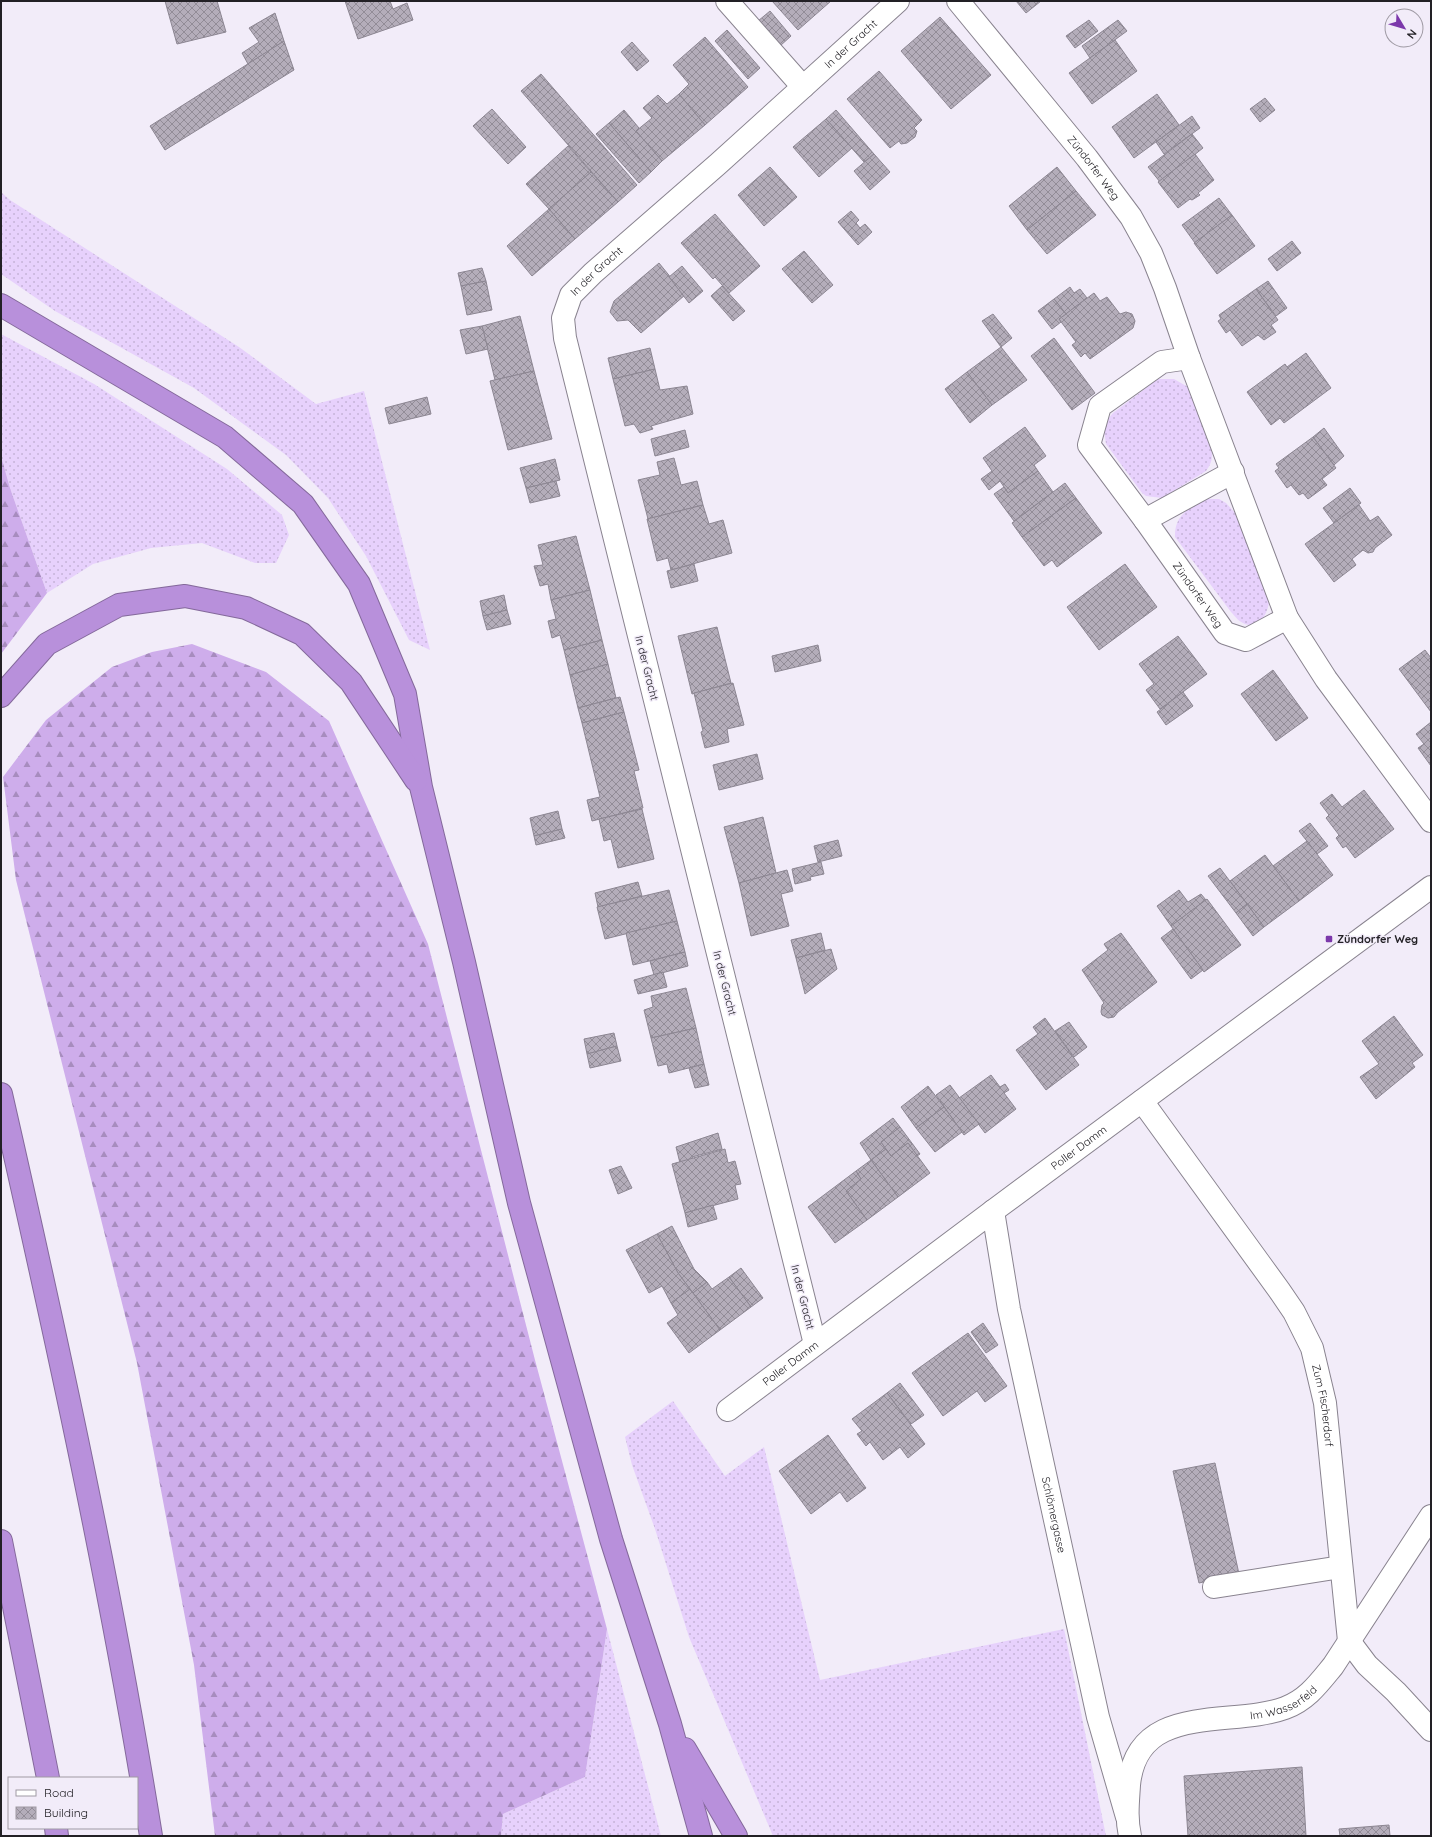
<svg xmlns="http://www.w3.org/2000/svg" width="1432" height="1837" viewBox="0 0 1432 1837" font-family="Quicksand,sans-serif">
<defs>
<pattern id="grass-dots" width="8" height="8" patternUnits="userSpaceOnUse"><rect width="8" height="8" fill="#e7d1fc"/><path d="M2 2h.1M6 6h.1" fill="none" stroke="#c6b3d8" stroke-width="1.8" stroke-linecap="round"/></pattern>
<pattern id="forest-firs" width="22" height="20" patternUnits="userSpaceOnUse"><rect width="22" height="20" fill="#ceadeb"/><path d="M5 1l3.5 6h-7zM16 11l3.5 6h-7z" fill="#a78cbe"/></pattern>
<pattern id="building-cross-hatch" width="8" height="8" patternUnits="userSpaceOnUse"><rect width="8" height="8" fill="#b4adba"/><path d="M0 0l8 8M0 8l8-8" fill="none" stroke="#928c97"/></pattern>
</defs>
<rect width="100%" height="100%" fill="#f2ecf9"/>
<g fill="url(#grass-dots)">
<path d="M 1,192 L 10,200 L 239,347 L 316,404 L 364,391 L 430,650 L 409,640 L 366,556 L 328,498 L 286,455 L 194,388 L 55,311 L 1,274 Z"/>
<path d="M 1,334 L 94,384 L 227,469 L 282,515 L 289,535 L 276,563 L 255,563 L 202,543 L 151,548 L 93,564 L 47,593 L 10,488 L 1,456 Z"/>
<path d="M 1158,379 L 1174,379 L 1188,387 L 1211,448 C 1213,457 1212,463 1206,471 L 1162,498 L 1146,496 L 1142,493 L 1106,444 L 1104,430 L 1107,420 L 1113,413 Z"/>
<path d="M 1207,499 L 1219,499 L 1226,503 L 1237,515 L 1269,600 C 1269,613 1258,631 1243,623 C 1238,621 1235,616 1231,612 L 1175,537 C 1174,515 1190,507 1207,499 Z"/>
<path d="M 673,1401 L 725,1476 L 764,1447 L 820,1680 L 1064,1629 L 1106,1836 L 773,1836 L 689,1637 L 655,1529 L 632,1465 L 625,1437 Z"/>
<path d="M 607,1629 L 661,1836 L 501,1836 L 503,1814 L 585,1777 Z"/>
</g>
<g fill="url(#forest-firs)">
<path d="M 1,456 L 10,488 L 47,593 L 1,654 Z"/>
<path d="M 192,644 L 266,672 L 329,721 L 428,944 L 535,1360 L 607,1629 L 585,1777 L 503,1814 L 501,1836 L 215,1836 L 194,1665 L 137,1363 L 16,880 L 3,777 L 46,720 L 112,667 L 152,652 Z"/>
</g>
<g fill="url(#building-cross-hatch)" stroke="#8c8692">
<path d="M 165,1 L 217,1 L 226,32 L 177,44 Z"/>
<path d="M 345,1 L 390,1 L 393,9 L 407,3 L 413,20 L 358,39 Z"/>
<path d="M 772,1 L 831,1 L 798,30 Z"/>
<path d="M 1016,1 L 1041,1 L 1026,13 Z"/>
<path d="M 770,11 L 791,36 L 780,46 L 758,21 Z"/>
<path d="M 275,13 L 284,41 L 248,64 L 242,53 L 259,42 L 249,28 Z"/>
<path d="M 940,17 L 991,75 L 951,109 L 901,51 Z"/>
<path d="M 1089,20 L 1098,31 L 1075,48 L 1066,36 Z"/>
<path d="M 1118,20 L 1127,31 L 1090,58 L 1082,46 Z"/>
<path d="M 727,30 L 760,68 L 748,79 L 715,41 Z"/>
<path d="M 705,37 L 748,87 L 705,125 L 679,94 L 689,84 L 673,65 Z"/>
<path d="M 1115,40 L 1137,71 L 1092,104 L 1069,73 Z"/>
<path d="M 284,41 L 294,70 L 165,150 L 150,126 Z"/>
<path d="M 632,42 L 649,61 L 637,71 L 621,52 Z"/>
<path d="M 879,71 L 922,120 L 914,128 L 917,131 L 915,137 L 907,143 L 901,144 L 899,141 L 890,148 L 847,99 Z"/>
<path d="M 541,74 L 637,185 L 618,202 L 521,91 Z"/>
<path d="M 679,94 L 705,125 L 662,161 L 636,131 L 652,118 L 643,108 L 658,95 L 667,104 Z"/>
<path d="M 1157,94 L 1179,125 L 1134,158 L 1112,127 Z"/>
<path d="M 1265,98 L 1275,110 L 1260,122 L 1250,109 Z"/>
<path d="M 492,109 L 526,147 L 508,164 L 473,126 Z"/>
<path d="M 624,110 L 639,128 L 636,131 L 662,161 L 651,172 L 609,123 Z"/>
<path d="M 836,110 L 874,154 L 864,162 L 826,119 Z"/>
<path d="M 1192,116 L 1200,128 L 1164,154 L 1156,142 Z"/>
<path d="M 826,119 L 852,148 L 819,177 L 793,147 Z"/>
<path d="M 609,123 L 651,172 L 639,183 L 596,134 Z"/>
<path d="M 1192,134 L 1203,148 L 1160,182 L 1148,167 Z"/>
<path d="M 568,146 L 591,172 L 549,209 L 526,184 Z"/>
<path d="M 874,154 L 890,172 L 870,190 L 854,171 Z"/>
<path d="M 1195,154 L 1214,180 L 1198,193 L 1200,195 L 1192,200 L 1190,199 L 1178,208 L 1158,182 Z"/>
<path d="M 770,167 L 797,197 L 764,226 L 738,195 Z"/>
<path d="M 1057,167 L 1076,191 L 1027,230 L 1009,206 Z"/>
<path d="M 591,172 L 618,202 L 575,239 L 549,209 Z"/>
<path d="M 1076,191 L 1096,215 L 1047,254 L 1027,230 Z"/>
<path d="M 1219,198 L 1232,215 L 1195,243 L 1182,225 Z"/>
<path d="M 549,209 L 575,239 L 532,276 L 507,246 Z"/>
<path d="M 851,211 L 859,220 L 856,223 L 860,228 L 865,224 L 872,232 L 858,245 L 838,222 Z"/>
<path d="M 715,214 L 760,266 L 729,293 L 715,277 L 713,279 L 681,243 Z"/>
<path d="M 1232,215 L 1255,246 L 1217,274 L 1194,243 Z"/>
<path d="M 1292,241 L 1301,253 L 1277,271 L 1268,259 Z"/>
<path d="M 804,251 L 833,285 L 812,303 L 782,269 Z"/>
<path d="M 659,263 L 685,295 L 641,333 L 628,320 L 617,321 L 610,312 L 614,301 Z"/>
<path d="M 682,266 L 703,291 L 689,303 L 669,277 Z"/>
<path d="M 482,268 L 486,281 L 461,286 L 458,273 Z"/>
<path d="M 486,281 L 492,310 L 467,315 L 461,286 Z"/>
<path d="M 1268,281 L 1287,308 L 1276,316 L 1256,289 Z"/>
<path d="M 722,286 L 745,311 L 733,321 L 711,296 Z"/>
<path d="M 1070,287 L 1074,293 L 1080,289 L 1087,298 L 1066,314 L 1054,299 Z"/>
<path d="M 1256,289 L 1278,320 L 1271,325 L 1276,332 L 1264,340 L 1258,335 L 1242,346 L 1230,330 L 1226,333 L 1218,321 L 1221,319 L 1219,315 Z"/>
<path d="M 1094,293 L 1100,301 L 1107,297 L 1120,314 L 1126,312 L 1132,314 L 1135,321 L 1133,328 L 1090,359 L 1085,353 L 1081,357 L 1072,345 L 1076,342 L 1059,319 Z"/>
<path d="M 1054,299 L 1066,314 L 1059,319 L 1061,322 L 1052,329 L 1038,311 Z"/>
<path d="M 993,314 L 1012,338 L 1001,347 L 982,321 Z"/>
<path d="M 520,316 L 534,371 L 495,380 L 482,326 Z"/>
<path d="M 482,326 L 488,349 L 466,354 L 460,330 Z"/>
<path d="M 1054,338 L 1095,393 L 1072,410 L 1031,356 Z"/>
<path d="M 1001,347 L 1027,380 L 992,405 L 967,372 Z"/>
<path d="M 650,348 L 655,369 L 613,379 L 608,358 Z"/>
<path d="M 1306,353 L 1331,388 L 1284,423 L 1280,418 L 1271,425 L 1247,392 L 1285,364 L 1287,367 Z"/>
<path d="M 655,369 L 660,390 L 687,386 L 693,414 L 651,426 L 653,429 L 640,433 L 634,424 L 625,426 L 613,379 Z"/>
<path d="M 534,371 L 552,439 L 508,450 L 490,381 Z"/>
<path d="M 967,372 L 992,405 L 970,423 L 945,389 Z"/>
<path d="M 427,397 L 431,414 L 389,424 L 385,408 Z"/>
<path d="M 1025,427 L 1046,456 L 1034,465 L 1038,471 L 1008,493 L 1000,481 L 989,490 L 981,479 L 992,471 L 983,458 Z"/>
<path d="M 1324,428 L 1344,456 L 1334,465 L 1313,437 Z"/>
<path d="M 685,430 L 689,447 L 655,456 L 651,439 Z"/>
<path d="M 1313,437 L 1336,468 L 1322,479 L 1327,485 L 1308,499 L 1303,493 L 1299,495 L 1291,485 L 1287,488 L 1275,471 L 1279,468 L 1276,464 Z"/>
<path d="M 674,458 L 681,485 L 697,481 L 703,505 L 648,519 L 638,480 L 660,475 L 657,462 Z"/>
<path d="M 555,459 L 560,480 L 526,488 L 520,468 Z"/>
<path d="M 1038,471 L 1053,492 L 1014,521 L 994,494 L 1004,487 L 1008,493 Z"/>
<path d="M 556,481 L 560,496 L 530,503 L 526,488 Z"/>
<path d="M 1065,483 L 1076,498 L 1022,537 L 1012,523 Z"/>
<path d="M 1350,488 L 1361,503 L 1334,523 L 1323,508 Z"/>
<path d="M 1076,498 L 1102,533 L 1057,567 L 1052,560 L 1044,566 L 1022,537 Z"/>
<path d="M 703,505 L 709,524 L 723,520 L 732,553 L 671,570 L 668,558 L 657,561 L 647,519 Z"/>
<path d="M 1359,505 L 1370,521 L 1378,516 L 1392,535 L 1375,548 L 1373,552 L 1368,553 L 1363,550 L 1352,559 L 1356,565 L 1334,582 L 1305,544 Z"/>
<path d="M 576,536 L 590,590 L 551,600 L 548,584 L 540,586 L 534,566 L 543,565 L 538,545 Z"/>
<path d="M 694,564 L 698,581 L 671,588 L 667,571 Z"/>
<path d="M 1125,564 L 1157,607 L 1099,650 L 1067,607 Z"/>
<path d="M 590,590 L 602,640 L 564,650 L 560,635 L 552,638 L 548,621 L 556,619 L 551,600 Z"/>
<path d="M 504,595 L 507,610 L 483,616 L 480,601 Z"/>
<path d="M 507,610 L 511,624 L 487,630 L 483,616 Z"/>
<path d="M 717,627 L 731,683 L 692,694 L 678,636 Z"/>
<path d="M 1178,636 L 1207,674 L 1160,709 L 1146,690 L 1154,684 L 1139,664 Z"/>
<path d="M 602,640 L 608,664 L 570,675 L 564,650 Z"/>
<path d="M 818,645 L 821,661 L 775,672 L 772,656 Z"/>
<path d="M 1425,650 L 1431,658 L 1431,712 L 1399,669 Z"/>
<path d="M 608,664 L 616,698 L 578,708 L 570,675 Z"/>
<path d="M 1273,670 L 1308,718 L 1276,741 L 1241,694 Z"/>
<path d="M 733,683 L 744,725 L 727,729 L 729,742 L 705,748 L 701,732 L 703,731 L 694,693 Z"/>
<path d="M 1183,692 L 1193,706 L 1166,725 L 1157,712 Z"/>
<path d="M 620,697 L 624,712 L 582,723 L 578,708 Z"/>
<path d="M 624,712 L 639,770 L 634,771 L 643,808 L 592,821 L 587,800 L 600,797 L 582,723 Z"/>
<path d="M 1431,722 L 1431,766 L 1418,748 L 1424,744 L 1416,734 Z"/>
<path d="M 757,754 L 763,779 L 719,790 L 713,765 Z"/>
<path d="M 1364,790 L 1394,829 L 1355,858 L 1346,846 L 1343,848 L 1336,838 L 1339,835 L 1326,818 L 1329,815 L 1320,803 L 1332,794 L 1342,807 Z"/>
<path d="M 642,809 L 654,859 L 618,868 L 611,839 L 604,841 L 599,819 Z"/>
<path d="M 558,811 L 562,829 L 534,836 L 530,818 Z"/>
<path d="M 763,817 L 776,873 L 739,883 L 724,827 Z"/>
<path d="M 1310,823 L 1328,846 L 1317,854 L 1299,831 Z"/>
<path d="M 562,829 L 565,838 L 536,845 L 534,836 Z"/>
<path d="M 838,840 L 842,856 L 818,862 L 814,846 Z"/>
<path d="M 1307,841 L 1333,875 L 1299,901 L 1273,866 Z"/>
<path d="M 1265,855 L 1299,901 L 1264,927 L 1230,881 Z"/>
<path d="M 821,862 L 824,874 L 810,877 L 811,880 L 795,884 L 792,869 Z"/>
<path d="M 1220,868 L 1247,904 L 1236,913 L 1208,876 Z"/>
<path d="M 787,870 L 793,891 L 781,894 L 789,926 L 751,936 L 739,883 Z"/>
<path d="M 638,882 L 642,896 L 598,907 L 595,893 Z"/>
<path d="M 669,890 L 677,921 L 605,939 L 597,907 Z"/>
<path d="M 1179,890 L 1188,902 L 1201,894 L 1206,900 L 1171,926 L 1157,906 Z"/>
<path d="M 1207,899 L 1241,945 L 1204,972 L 1171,926 Z"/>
<path d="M 1247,904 L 1264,927 L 1253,936 L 1236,913 Z"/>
<path d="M 677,921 L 685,952 L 633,965 L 626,933 Z"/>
<path d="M 1173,929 L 1203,970 L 1191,979 L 1161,938 Z"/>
<path d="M 821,933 L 825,950 L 796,958 L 791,940 Z"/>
<path d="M 1121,933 L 1157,982 L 1118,1012 L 1114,1017 L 1108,1018 L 1102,1015 L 1101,1012 L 1102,1005 L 1104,1003 L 1082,970 L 1108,950 L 1104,944 Z"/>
<path d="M 831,949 L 837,969 L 805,994 L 796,958 Z"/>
<path d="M 685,952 L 688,966 L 654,975 L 650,961 Z"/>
<path d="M 663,972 L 667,987 L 638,994 L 634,980 Z"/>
<path d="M 686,988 L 696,1028 L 651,1038 L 644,1010 L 653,1007 L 651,996 Z"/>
<path d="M 1394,1016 L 1423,1055 L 1412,1063 L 1415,1067 L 1376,1099 L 1360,1077 L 1379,1064 L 1362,1041 Z"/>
<path d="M 1045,1018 L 1079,1065 L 1046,1090 L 1016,1050 L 1038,1034 L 1033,1027 Z"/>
<path d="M 1069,1022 L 1087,1047 L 1074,1057 L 1055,1031 Z"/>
<path d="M 696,1028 L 704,1064 L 669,1073 L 667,1064 L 658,1066 L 651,1038 Z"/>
<path d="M 614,1033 L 617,1046 L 587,1054 L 584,1039 Z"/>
<path d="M 617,1046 L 621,1061 L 590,1068 L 587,1054 Z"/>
<path d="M 704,1064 L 709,1085 L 695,1088 L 689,1068 Z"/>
<path d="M 991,1075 L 1000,1087 L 1005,1084 L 1009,1090 L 1004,1093 L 1016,1109 L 985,1133 L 959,1098 Z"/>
<path d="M 950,1085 L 979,1124 L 964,1135 L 936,1095 Z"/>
<path d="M 928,1086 L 944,1107 L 916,1128 L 901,1107 Z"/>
<path d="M 944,1107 L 962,1132 L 935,1152 L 916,1128 Z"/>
<path d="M 893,1118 L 900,1127 L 881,1142 L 886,1149 L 871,1160 L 860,1143 Z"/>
<path d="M 900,1127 L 920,1154 L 917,1156 L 908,1143 L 891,1156 L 881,1142 Z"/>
<path d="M 718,1133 L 722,1149 L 692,1157 L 693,1159 L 680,1163 L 676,1147 Z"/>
<path d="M 908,1143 L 930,1173 L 898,1197 L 871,1160 L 886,1149 L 891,1156 Z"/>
<path d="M 725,1149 L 728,1163 L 735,1161 L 741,1184 L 735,1185 L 738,1199 L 685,1213 L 672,1164 Z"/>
<path d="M 871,1160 L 898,1197 L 867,1220 L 846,1191 L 861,1179 L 856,1171 Z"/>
<path d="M 621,1166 L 632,1188 L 618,1194 L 609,1170 Z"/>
<path d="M 856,1171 L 861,1179 L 846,1191 L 867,1220 L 835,1243 L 808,1207 Z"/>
<path d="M 713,1205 L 717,1219 L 688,1227 L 685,1213 Z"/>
<path d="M 672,1226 L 694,1269 L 707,1282 L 693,1293 L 678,1273 L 657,1234 Z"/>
<path d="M 657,1234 L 678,1273 L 690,1289 L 671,1303 L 662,1286 L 649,1293 L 626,1250 Z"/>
<path d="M 741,1268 L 763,1298 L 751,1307 L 729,1277 Z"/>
<path d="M 729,1277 L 751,1307 L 720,1330 L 693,1293 L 707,1282 L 712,1289 Z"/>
<path d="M 690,1289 L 720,1330 L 689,1353 L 667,1323 L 678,1315 L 671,1303 Z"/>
<path d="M 983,1323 L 998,1345 L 986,1353 L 971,1332 Z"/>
<path d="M 968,1333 L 1007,1386 L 985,1402 L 977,1391 L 943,1416 L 912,1373 Z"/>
<path d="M 900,1383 L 924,1415 L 911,1424 L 887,1393 Z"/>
<path d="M 887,1393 L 925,1444 L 908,1458 L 900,1447 L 883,1460 L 870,1442 L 866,1446 L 857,1434 L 862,1431 L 852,1419 Z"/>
<path d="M 828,1435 L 866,1488 L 847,1502 L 840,1492 L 811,1514 L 779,1471 Z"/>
<path d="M 1215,1463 L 1239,1574 L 1199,1583 L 1173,1471 Z"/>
<path d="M 1302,1767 L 1306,1836 L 1188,1836 L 1184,1776 Z"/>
<path d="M 1389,1825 L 1390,1836 L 1340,1836 L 1339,1829 Z"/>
</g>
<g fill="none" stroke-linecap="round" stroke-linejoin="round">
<g stroke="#89838f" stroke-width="24">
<g id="minor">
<path d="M 727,1 L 803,87"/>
<path id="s1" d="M 958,1 L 1087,158 L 1131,217 L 1151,253 L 1165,288 L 1189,358 L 1287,618 L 1326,679 L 1431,821"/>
<path id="s2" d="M 1189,358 L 1162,362 L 1100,406 L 1089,445 L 1145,520 L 1225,633 L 1246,640 L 1287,618"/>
<path d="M 1145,520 L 1233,472"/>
<path id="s3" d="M 1142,1101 L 1279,1290 L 1294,1312 L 1312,1348 L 1325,1403 L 1349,1641 L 1367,1665 L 1396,1692 L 1431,1730"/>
<path id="s4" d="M 993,1211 L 1009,1309 L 1098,1717 L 1127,1817"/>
<path id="s5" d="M 815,1344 L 565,338 L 563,318 L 571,295 L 593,273 L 718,164 L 898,1"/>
<path id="s6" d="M 728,1410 L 993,1211 L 1431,887"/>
<path d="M 1214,1587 L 1341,1567"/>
<path id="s7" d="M 1130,1836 C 1126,1818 1128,1802 1129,1785 C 1137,1701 1231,1728 1285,1708 C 1307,1700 1319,1683 1333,1666 L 1431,1516"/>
</g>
</g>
<g stroke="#84699b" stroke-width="24">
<g id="highway">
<path d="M 1,305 L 225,437 L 303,504 L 359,584 L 405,694 L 421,787 L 464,962 L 519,1203 L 611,1539 L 670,1724 L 701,1836"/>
<path d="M 1,696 L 47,644 L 119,605 L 185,596 L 246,608 L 302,634 L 351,682 L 416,780"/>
<path d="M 1,1094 C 57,1340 111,1587 151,1836"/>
<path d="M 1,1541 L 48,1778"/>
<path d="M 685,1749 L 736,1836"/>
<path d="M 56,1828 L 57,1836"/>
</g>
</g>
<use href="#minor" stroke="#fff" stroke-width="22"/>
<use href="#highway" stroke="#b890db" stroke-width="22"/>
</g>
<rect fill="#7c38ab" stroke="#f2ecf9" stroke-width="1.5" x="1325" y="935" width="8" height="8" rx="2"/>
<g text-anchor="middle" stroke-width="3" stroke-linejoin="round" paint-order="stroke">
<g font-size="11" fill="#222025" stroke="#f2ecf9">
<text dy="4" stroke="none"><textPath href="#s5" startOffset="1457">In der Gracht</textPath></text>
<text dy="4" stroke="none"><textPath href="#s1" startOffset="215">Zündorfer Weg</textPath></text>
<text dy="4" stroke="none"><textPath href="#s5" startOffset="1116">In der Gracht</textPath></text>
<text dy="4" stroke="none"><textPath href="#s2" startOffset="329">Zündorfer Weg</textPath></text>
<text transform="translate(647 668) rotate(76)" y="4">In der Gracht</text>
<text transform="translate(725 983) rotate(76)" y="4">In der Gracht</text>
<text dy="4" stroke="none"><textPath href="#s6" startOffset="438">Poller Damm</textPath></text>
<text transform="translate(803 1297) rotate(76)" y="4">In der Gracht</text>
<text dy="4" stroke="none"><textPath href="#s6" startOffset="78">Poller Damm</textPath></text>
<text dy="4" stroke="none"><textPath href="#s3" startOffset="359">Zum Fischerdorf</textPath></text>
<text dy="4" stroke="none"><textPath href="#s4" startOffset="310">Schlömergasse</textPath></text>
<text dy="4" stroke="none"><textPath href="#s7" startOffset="243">Im Wasserfeld</textPath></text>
</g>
<g font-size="11" font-weight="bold" fill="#222025" stroke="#f2ecf9" text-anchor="start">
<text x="1337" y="943">Zündorfer Weg</text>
</g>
</g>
<rect width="1432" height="1837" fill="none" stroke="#222025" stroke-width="4"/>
<rect x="8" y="1777" width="130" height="52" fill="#f2ecf9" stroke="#9f9aa4"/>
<rect x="16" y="1790" width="20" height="6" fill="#ffffff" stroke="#9f9aa4"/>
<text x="44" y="1797" font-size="12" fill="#222025">Road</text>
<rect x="16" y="1807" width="20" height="12" fill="url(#building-cross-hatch)" stroke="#9f9aa4"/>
<text x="44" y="1817" font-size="12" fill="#222025">Building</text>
<g transform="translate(1404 28) rotate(128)"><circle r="19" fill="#f2ecf9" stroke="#9f9aa4"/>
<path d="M0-3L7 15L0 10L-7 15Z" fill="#7c38ab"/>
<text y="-6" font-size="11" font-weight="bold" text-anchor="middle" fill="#222025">N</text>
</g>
</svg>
